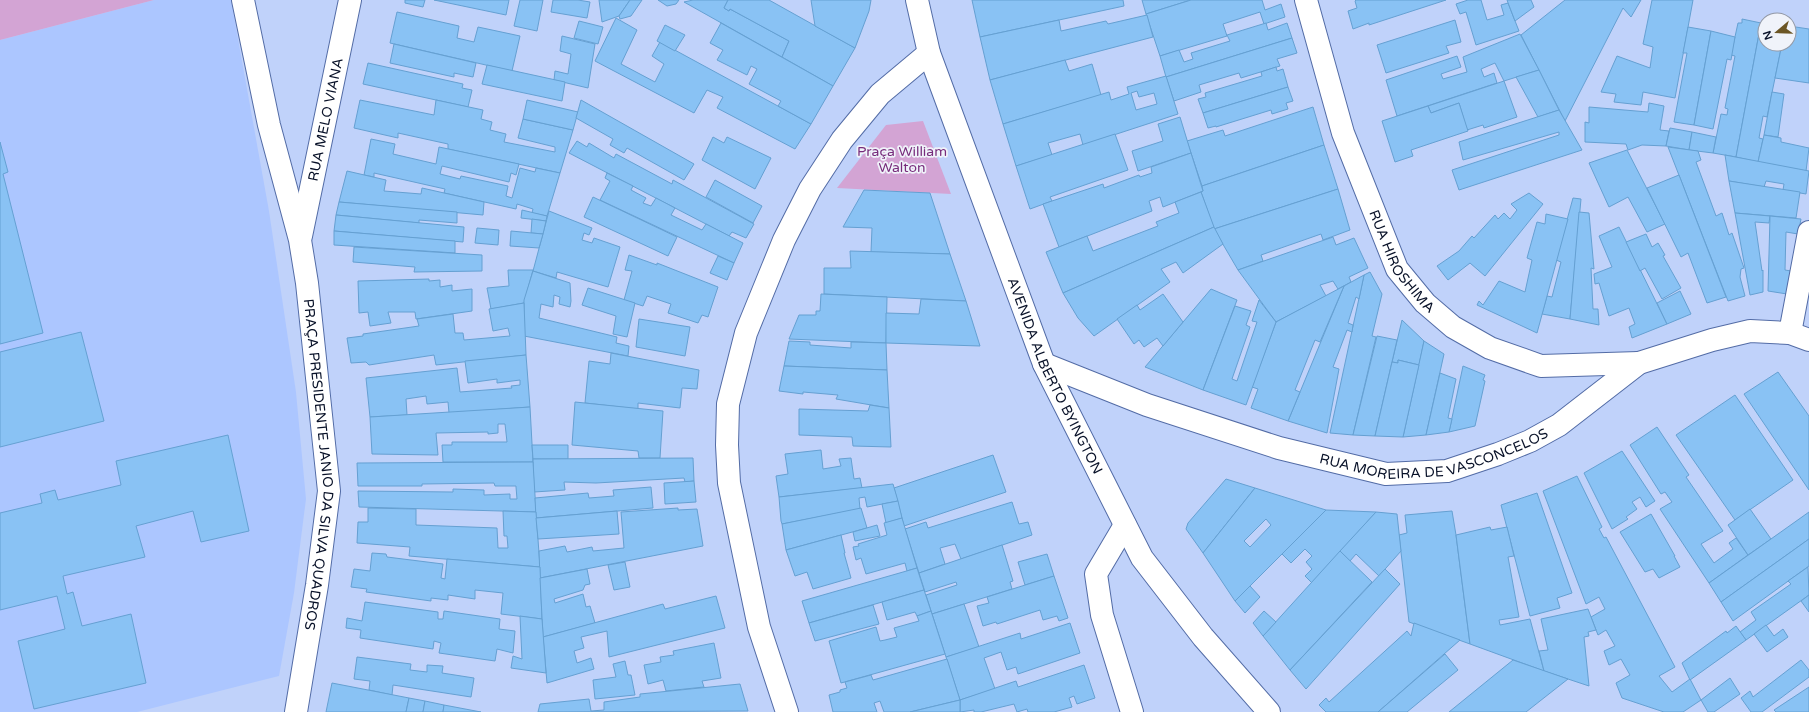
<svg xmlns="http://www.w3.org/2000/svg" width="1809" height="712" viewBox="0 0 1809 712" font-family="'Varela Round',sans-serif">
<rect width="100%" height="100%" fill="#c0d2fa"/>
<path fill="#acc6ff" d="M 154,0 L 231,0 L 269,211 L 296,392 L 306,499 L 294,593 L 279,676 L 137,712 L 0,712 L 0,40 Z"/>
<g fill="#d3a4d4">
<path d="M 0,0 L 154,0 L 0,40 Z"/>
<path d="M 923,121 L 951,194 L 837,188 L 886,125 Z"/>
</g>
<g fill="#89c2f4" stroke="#65a0d2" fill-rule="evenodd">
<path d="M 405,0 L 425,0 L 423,7 L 405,3 Z"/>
<path d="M 434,0 L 509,0 L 506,15 Z"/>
<path d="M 520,0 L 543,0 L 537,31 L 514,26 Z"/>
<path d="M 553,0 L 578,0 L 590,2 L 587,18 L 551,12 Z"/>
<path d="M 599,0 L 630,0 L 619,16 L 602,22 Z"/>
<path d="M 630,0 L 642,0 L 631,16 L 620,19 L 619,16 Z"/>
<path d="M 658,0 L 679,0 L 676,4 L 667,6 Z"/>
<path d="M 693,0 L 728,0 L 724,8 L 729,11 L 730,9 L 789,41 L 782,57 L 684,2 Z"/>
<path d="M 728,0 L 769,0 L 855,48 L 833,86 L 782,57 L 789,41 L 730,9 L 729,11 L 724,8 Z"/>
<path d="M 811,0 L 871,0 L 869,11 L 855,48 L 815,26 Z"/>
<path d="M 972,0 L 1123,0 L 1124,6 L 980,37 Z"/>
<path d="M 1142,0 L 1191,0 L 1146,14 Z"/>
<path d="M 1191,0 L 1262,0 L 1265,10 L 1281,4 L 1285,17 L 1264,24 L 1260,12 L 1223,24 L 1227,36 L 1160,56 L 1146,14 Z"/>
<path d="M 1446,0 L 1369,25 L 1369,23 L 1353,29 L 1348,11 L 1357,8 L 1355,1 L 1356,0 Z"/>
<path d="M 1468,0 L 1481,0 L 1487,20 L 1504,15 L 1501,5 L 1508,3 L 1519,31 L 1476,45 L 1466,12 L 1460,14 L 1456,4 Z"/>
<path d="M 1507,0 L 1531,0 L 1534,7 L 1515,21 Z"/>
<path d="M 1565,0 L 1641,0 L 1631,17 L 1623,8 L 1565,121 L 1521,35 Z"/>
<path d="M 1652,0 L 1693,0 L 1675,98 L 1643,92 L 1641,105 L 1614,102 L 1616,94 L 1601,92 L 1617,56 L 1650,68 L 1653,47 L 1643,44 Z"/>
<path d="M 397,12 L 459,26 L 457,38 L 474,42 L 478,27 L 520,36 L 512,71 L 390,43 Z"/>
<path d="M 1147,15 L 1153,37 L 990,80 L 980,37 L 1059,20 L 1061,31 L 1106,21 L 1108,24 Z"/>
<path d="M 616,18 L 637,30 L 621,64 L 655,82 L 664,64 L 652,56 L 660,42 L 811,124 L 795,149 L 717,108 L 723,97 L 707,90 L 694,113 L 595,61 Z"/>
<path d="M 1742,19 L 1761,23 L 1736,157 L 1713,153 L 1721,114 L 1727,115 L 1728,109 L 1725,108 L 1735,56 L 1731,55 L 1738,23 L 1742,23 Z"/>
<path d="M 1455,20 L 1461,42 L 1446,46 L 1449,53 L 1386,73 L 1377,45 Z"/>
<path d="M 579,21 L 603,27 L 598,44 L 574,38 Z"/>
<path d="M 721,23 L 833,86 L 811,124 L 778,106 L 781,101 L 749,84 L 757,69 L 751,66 L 747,75 L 717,60 L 723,50 L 710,43 Z"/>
<path d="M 1266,23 L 1268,30 L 1287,23 L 1292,38 L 1166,77 L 1160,56 L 1179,50 L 1184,62 L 1193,59 L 1191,53 L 1230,41 L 1227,35 Z"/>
<path d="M 1761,23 L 1765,23 L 1765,44 L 1782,44 L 1767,117 L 1763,116 L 1759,138 L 1763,139 L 1758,162 L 1736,157 Z"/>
<path d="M 665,25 L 685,35 L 675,51 L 657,41 Z"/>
<path d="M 1789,26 L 1809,29 L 1809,83 L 1775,78 L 1782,44 L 1789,44 Z"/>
<path d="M 1688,27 L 1711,31 L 1694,125 L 1674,122 L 1687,53 L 1683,53 Z"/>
<path d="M 1711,31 L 1735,37 L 1731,60 L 1727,59 L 1713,129 L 1694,125 Z"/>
<path d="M 1520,34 L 1539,70 L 1504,81 L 1495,63 L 1481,69 L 1484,77 L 1494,73 L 1497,83 L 1397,116 L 1386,80 L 1457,56 L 1461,67 L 1441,74 L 1443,79 L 1467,72 L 1463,57 Z"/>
<path d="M 562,36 L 595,44 L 588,88 L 554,80 L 555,71 L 568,74 L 571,54 L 560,51 Z"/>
<path d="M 1292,38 L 1297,53 L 1277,59 L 1280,66 L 1241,78 L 1239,73 L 1199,85 L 1201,92 L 1174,101 L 1166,77 Z"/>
<path d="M 394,44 L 476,63 L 473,77 L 454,73 L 454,77 L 390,63 Z"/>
<path d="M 1065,60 L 1069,71 L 1092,64 L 1101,95 L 1003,124 L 990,80 Z"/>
<path d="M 368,63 L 463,84 L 462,88 L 472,90 L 468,107 L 363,84 Z"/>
<path d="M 487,65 L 565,82 L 562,101 L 482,84 Z"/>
<path d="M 1276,67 L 1277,71 L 1283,69 L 1288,87 L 1203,113 L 1198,99 L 1206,97 L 1205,93 L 1262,76 L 1261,72 Z"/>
<path d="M 1539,70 L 1559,110 L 1538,117 L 1516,77 Z"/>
<path d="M 1166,76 L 1178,114 L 1083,145 L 1080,134 L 1048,143 L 1052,155 L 1016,166 L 1003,124 L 1109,92 L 1111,100 L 1129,94 L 1127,87 ZM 1137,91 L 1139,97 L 1154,93 L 1157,104 L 1136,110 L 1131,93 Z"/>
<path d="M 1504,81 L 1517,117 L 1484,128 L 1483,125 L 1467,130 L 1459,103 L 1431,113 L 1428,106 Z"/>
<path d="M 1288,87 L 1293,101 L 1286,103 L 1288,109 L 1272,114 L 1271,110 L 1216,127 L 1216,126 L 1208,128 L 1203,113 Z"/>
<path d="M 1772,92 L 1784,94 L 1778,137 L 1764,135 Z"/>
<path d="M 360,100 L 434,115 L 436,100 L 483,110 L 481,119 L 492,122 L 490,130 L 506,134 L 504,142 L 555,152 L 555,147 L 518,138 L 523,119 L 573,130 L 560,173 L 448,149 L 448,144 L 398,133 L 398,138 L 354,128 Z"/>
<path d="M 527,100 L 578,112 L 573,130 L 523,119 Z"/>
<path d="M 581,100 L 694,164 L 684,180 L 627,148 L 624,153 L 610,145 L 613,139 L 576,118 Z"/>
<path d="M 1459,103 L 1468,131 L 1411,150 L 1413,156 L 1395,162 L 1382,121 L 1428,106 L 1431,113 Z"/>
<path d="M 1649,103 L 1664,106 L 1660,130 L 1669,131 L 1666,146 L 1642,145 L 1628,150 L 1626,144 L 1585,142 L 1585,122 L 1589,123 L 1589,107 L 1648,112 Z"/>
<path d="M 1313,107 L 1324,145 L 1202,186 L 1187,141 L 1223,130 L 1225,136 Z"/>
<path d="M 1559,110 L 1582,150 L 1459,190 L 1452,170 L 1559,135 L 1559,132 L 1463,160 L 1459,142 Z"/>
<path d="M 1180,117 L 1191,153 L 1138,171 L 1132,151 L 1163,141 L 1158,124 Z"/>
<path d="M 1670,128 L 1692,132 L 1689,150 L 1666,146 Z"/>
<path d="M 1692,132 L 1716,137 L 1713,153 L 1689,150 Z"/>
<path d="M 1115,134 L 1128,170 L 1050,197 L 1052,201 L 1030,209 L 1016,166 Z"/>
<path d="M 1764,135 L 1781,138 L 1781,142 L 1809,148 L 1806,171 L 1758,162 Z"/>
<path d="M 713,137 L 724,143 L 727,137 L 771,158 L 755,189 L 702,160 Z"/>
<path d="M 371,139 L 395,144 L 393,154 L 436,164 L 439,147 L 519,164 L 516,175 L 511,173 L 509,182 L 442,166 L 440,174 L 460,179 L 461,176 L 508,186 L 506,196 L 512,198 L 520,168 L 535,172 L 536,168 L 560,173 L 547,216 L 532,213 L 533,209 L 517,204 L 516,209 L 444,193 L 445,189 L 374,173 L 374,177 L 364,175 Z"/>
<path d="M 577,141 L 587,147 L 589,143 L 614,158 L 616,154 L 672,184 L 673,180 L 754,224 L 746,238 L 732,232 L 729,236 L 569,153 Z"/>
<path d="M 0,142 L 8,172 L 3,174 L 43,333 L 0,344 Z"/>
<path d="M 1324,145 L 1338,189 L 1214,229 L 1201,192 L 1203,191 L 1202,186 Z"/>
<path d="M 1668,147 L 1698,151 L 1701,160 L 1696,162 L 1716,216 L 1722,213 L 1729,235 L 1732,233 L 1744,268 L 1741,269 L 1740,277 L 1745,296 L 1728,301 Z"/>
<path d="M 1627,150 L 1665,224 L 1647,232 L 1628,197 L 1609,207 L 1589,163 Z"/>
<path d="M 1191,153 L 1203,191 L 1163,207 L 1160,197 L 1149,201 L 1152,211 L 1059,247 L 1043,204 L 1103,184 L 1104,188 L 1139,175 L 1140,177 L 1152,173 L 1151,167 Z"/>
<path d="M 1725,155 L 1809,171 L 1806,194 L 1783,190 L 1784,184 L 1766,181 L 1764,187 L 1729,181 Z"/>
<path d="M 347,171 L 386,180 L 384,191 L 421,194 L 422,188 L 484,202 L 483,215 L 339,202 Z"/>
<path d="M 607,173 L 633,186 L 631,190 L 646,198 L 643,203 L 651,206 L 656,198 L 675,208 L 671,215 L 702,230 L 706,224 L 743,243 L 734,263 L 600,200 L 610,181 L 605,178 Z"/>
<path d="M 1679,175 L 1726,297 L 1707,303 L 1688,253 L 1681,257 L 1647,188 Z"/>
<path d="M 715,180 L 762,206 L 753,223 L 706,197 Z"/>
<path d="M 1729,181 L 1800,192 L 1796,218 L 1735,213 Z"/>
<path d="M 1338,189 L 1350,230 L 1323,240 L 1321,234 L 1261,255 L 1263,261 L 1238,270 L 1214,229 Z"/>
<path d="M 864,190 L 930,193 L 950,254 L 871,252 L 872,228 L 843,227 Z"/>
<path d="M 1201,192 L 1214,227 L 1063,293 L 1046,252 L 1087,236 L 1093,251 L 1158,226 L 1156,222 L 1179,213 L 1175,202 Z"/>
<path d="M 1529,193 L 1543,204 L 1485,276 L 1470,263 L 1448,280 L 1437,266 L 1459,251 L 1472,236 L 1474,238 L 1495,215 L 1498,219 L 1504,213 L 1510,219 L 1517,210 L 1511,204 Z"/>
<path d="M 593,197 L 677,237 L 668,256 L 584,217 Z"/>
<path d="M 1573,198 L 1581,199 L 1570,319 L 1542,314 L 1547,296 L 1552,297 L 1561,262 L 1556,260 Z"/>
<path d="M 339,202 L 457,212 L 457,223 L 419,220 L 419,223 L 336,215 Z"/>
<path d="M 522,210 L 547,216 L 546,221 L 521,218 Z"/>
<path d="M 549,211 L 592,228 L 589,235 L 584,233 L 582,240 L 592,243 L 594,238 L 620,247 L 608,287 L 557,272 L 556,278 L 533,271 Z"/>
<path d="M 1579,212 L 1589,213 L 1594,269 L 1591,268 L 1593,309 L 1598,309 L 1599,325 L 1570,319 Z"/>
<path d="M 1735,213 L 1770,216 L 1769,223 L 1755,222 L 1762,271 L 1763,270 L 1763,292 L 1750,295 Z"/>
<path d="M 1546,214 L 1568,219 L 1537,333 L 1477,305 L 1479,301 L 1483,305 L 1499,281 L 1525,292 L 1532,260 L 1527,258 L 1537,222 L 1545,224 Z"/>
<path d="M 336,215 L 464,227 L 463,242 L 334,231 Z"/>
<path d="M 1770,216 L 1801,219 L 1798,234 L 1786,232 L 1785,270 L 1791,271 L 1787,294 L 1768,291 Z"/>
<path d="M 532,219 L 546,221 L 543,234 L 531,233 Z"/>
<path d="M 1214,227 L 1223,244 L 1183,273 L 1176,262 L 1161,269 L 1170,282 L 1094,336 L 1078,318 L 1063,293 Z"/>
<path d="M 1619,227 L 1667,324 L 1632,338 L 1629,327 L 1635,324 L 1629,308 L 1609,316 L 1599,283 L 1595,284 L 1594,274 L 1612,267 L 1599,236 Z"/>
<path d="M 477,228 L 499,230 L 498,245 L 475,243 Z"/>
<path d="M 334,231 L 455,241 L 455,253 L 334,245 Z"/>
<path d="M 511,231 L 543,234 L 539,248 L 510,246 Z"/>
<path d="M 1646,234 L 1652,247 L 1658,243 L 1665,255 L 1663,256 L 1681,288 L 1662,299 L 1645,268 L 1640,271 L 1626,242 Z"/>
<path d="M 1333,237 L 1336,245 L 1354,238 L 1368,268 L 1349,277 L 1351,282 L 1338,289 L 1333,281 L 1320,285 L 1326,296 L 1276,322 L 1238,270 Z"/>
<path d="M 354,247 L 482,255 L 482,271 L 414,272 L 415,267 L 353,262 Z"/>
<path d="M 850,251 L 950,254 L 966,301 L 824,294 L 824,268 L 851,268 Z"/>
<path d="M 629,255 L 657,265 L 657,263 L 718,287 L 708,317 L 702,315 L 698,323 L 668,313 L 671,304 L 647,296 L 643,306 L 624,300 L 632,271 L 625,270 Z"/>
<path d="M 718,256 L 734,263 L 727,280 L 710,273 Z"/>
<path d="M 508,270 L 533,270 L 524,303 L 491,309 L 487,288 L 509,286 Z"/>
<path d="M 533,271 L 570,283 L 571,301 L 570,307 L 559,304 L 560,297 L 554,295 L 553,307 L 541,304 L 539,318 L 617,337 L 616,343 L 629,346 L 628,356 L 524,336 L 524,300 Z"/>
<path d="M 1370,272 L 1382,294 L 1372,336 L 1376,337 L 1353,435 L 1330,433 L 1364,275 Z"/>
<path d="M 1364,275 L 1359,299 L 1356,297 L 1348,323 L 1353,325 L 1352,332 L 1347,330 L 1333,367 L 1339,369 L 1327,433 L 1288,421 L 1344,286 Z"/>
<path d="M 429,279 L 429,281 L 440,280 L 440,287 L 452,285 L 452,291 L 472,289 L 472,311 L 416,319 L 415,312 L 388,312 L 391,323 L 370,326 L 368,312 L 359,313 L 358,281 Z"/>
<path d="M 1344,286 L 1320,342 L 1315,340 L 1295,390 L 1300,392 L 1288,421 L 1251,408 L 1258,389 L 1252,387 L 1276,322 Z"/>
<path d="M 588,288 L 635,303 L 627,337 L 613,334 L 616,316 L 582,305 Z"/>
<path d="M 1211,289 L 1237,300 L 1203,390 L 1145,367 Z"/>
<path d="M 1680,291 L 1691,314 L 1667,324 L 1657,303 Z"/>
<path d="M 821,294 L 887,297 L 886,343 L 789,339 L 799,315 L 816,315 L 816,311 L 820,311 Z"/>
<path d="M 1163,294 L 1183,322 L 1163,346 L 1157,338 L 1144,347 L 1139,340 L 1134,344 L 1117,319 L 1137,305 L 1140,310 Z"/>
<path d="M 921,299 L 966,301 L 980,346 L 886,343 L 886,313 L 919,314 Z"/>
<path d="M 1259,300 L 1276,322 L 1246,405 L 1203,390 L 1235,306 L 1251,311 L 1246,325 L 1250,327 L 1232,379 L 1237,381 L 1257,322 L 1252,321 Z"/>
<path d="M 524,303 L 526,355 L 436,365 L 434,355 L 369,365 L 366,362 L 351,363 L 347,338 L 363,336 L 363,334 L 419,326 L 417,319 L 453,314 L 455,333 L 463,333 L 464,340 L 510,336 L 508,328 L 493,331 L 489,309 Z"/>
<path d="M 639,319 L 690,327 L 685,356 L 636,347 Z"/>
<path d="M 1402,320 L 1424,341 L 1419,365 L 1398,360 L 1398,363 L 1392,362 Z"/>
<path d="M 81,332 L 104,421 L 0,447 L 0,352 Z"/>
<path d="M 1377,336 L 1397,340 L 1375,436 L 1353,435 Z"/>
<path d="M 789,341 L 810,342 L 810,345 L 851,348 L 851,342 L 886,343 L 887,370 L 784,366 Z"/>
<path d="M 1424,341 L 1444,354 L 1426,435 L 1403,437 Z"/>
<path d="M 611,353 L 699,370 L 697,389 L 682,388 L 680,408 L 638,403 L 638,409 L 585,403 L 589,361 L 610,364 Z"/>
<path d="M 526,355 L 530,407 L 449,413 L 448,402 L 427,404 L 426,396 L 406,399 L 407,415 L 370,417 L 366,378 L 457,368 L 460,392 L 512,388 L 511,386 L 520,385 L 520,380 L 497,383 L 497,379 L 468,383 L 465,361 Z"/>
<path d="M 1398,360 L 1419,365 L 1403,437 L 1375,436 L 1392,362 L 1398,363 Z"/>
<path d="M 784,366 L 887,370 L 889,408 L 836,399 L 838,395 L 803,392 L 803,394 L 779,391 Z"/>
<path d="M 1463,366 L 1485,375 L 1483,380 L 1485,381 L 1475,426 L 1449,432 Z"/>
<path d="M 1778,372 L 1809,416 L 1809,490 L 1744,394 Z"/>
<path d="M 1440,373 L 1456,379 L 1448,418 L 1452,419 L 1449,432 L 1426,435 Z"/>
<path d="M 1735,395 L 1793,480 L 1735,520 L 1676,435 Z"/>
<path d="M 575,402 L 663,411 L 660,458 L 639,458 L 638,451 L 572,445 Z"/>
<path d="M 870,405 L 889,408 L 891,447 L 853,446 L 852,437 L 799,435 L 799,409 L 868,411 Z"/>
<path d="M 530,407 L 533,462 L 443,462 L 442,445 L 452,445 L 452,442 L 507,442 L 505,424 L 498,424 L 498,433 L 488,434 L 488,432 L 436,433 L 438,455 L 372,454 L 370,417 Z"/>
<path d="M 1657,427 L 1689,475 L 1686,477 L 1723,531 L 1701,544 L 1714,563 L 1733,549 L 1729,543 L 1736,538 L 1748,555 L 1709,583 L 1660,509 L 1672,502 L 1665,492 L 1661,494 L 1630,445 Z"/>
<path d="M 228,435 L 249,531 L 201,542 L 193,511 L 136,526 L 145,557 L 63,576 L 67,594 L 73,592 L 82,626 L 131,614 L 146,683 L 34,709 L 18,641 L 65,629 L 57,596 L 0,610 L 0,513 L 42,503 L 40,494 L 55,490 L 58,500 L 121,485 L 116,461 Z"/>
<path d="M 532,445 L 568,445 L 568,459 L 533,459 Z"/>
<path d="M 821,450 L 823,469 L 841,466 L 839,459 L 851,458 L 854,479 L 860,478 L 862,488 L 779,497 L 776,476 L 788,474 L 785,454 Z"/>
<path d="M 1622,451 L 1655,501 L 1646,507 L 1640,497 L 1632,502 L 1637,509 L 1626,517 L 1628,519 L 1612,529 L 1584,473 Z"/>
<path d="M 993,455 L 1006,492 L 904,526 L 894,488 Z"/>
<path d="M 693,458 L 694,481 L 685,482 L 684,478 L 596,483 L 564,482 L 565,490 L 534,492 L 533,459 Z"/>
<path d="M 533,462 L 536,512 L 359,507 L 358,491 L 453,492 L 453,489 L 484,490 L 484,495 L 510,494 L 510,499 L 517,499 L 516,487 L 516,486 L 495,486 L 494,483 L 422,484 L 422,486 L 358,486 L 357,463 Z"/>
<path d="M 1577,476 L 1602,527 L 1599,529 L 1604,538 L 1606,537 L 1675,667 L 1659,676 L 1672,692 L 1690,679 L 1701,700 L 1683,712 L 1664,712 L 1622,698 L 1616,683 L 1630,675 L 1621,659 L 1609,665 L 1604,651 L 1615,646 L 1606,630 L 1598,635 L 1591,617 L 1605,609 L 1599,597 L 1586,604 L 1543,491 Z"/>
<path d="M 1226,479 L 1255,488 L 1203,553 L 1186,529 L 1188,523 Z"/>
<path d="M 694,481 L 696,502 L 665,504 L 664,483 Z"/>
<path d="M 893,484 L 898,501 L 867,507 L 865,497 L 859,498 L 860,509 L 782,524 L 781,521 L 779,497 Z"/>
<path d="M 651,487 L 653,508 L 536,518 L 535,498 L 588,493 L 589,498 L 614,496 L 613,490 Z"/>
<path d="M 1255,488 L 1326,510 L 1235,601 L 1203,553 ZM 1266,519 L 1271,525 L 1250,547 L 1244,541 Z"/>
<path d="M 1537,493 L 1572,593 L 1557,598 L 1560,608 L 1530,616 L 1501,505 Z"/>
<path d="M 898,501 L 902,518 L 886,523 L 882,504 Z"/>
<path d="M 1012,502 L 1019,524 L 1028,522 L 1032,535 L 961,559 L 955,544 L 940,548 L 945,564 L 919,573 L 905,529 L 926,522 L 928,528 Z"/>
<path d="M 368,508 L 416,509 L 416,525 L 497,528 L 498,548 L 508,548 L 507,536 L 504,536 L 503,511 L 536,512 L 540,567 L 409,556 L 410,547 L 357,543 L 358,522 L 368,522 Z"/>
<path d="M 678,508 L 678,510 L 697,509 L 703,546 L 540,578 L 539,551 L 565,546 L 567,552 L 592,547 L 593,551 L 624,548 L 621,512 Z"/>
<path d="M 861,508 L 867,528 L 786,550 L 782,524 Z"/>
<path d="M 1750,509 L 1771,539 L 1748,555 L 1728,525 Z"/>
<path d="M 1326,510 L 1376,512 L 1312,583 L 1305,576 L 1312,569 L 1306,562 L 1312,556 L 1305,549 L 1291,563 L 1282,554 Z"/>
<path d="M 617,511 L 619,534 L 538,539 L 536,518 Z"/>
<path d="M 1452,511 L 1456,535 L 1470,644 L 1409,622 L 1399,535 L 1407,533 L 1405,515 Z"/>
<path d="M 1376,512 L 1397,514 L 1401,551 L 1379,576 L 1356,554 L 1350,561 L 1340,551 Z"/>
<path d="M 1809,512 L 1809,539 L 1721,602 L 1709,583 Z"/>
<path d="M 1651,514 L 1675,556 L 1674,556 L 1680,567 L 1659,578 L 1653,569 L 1645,572 L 1620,532 Z"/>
<path d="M 902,518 L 917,568 L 907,571 L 905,563 L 866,574 L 861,558 L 856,560 L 853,547 L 859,546 L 858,544 L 887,535 L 884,523 Z"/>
<path d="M 877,525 L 880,536 L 855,541 L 853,532 Z"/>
<path d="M 1490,527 L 1491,530 L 1507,527 L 1514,556 L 1508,557 L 1519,617 L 1499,620 L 1500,625 L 1530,619 L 1544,671 L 1470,644 L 1456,535 Z"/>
<path d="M 841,535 L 845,553 L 844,553 L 851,578 L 813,589 L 807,572 L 795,576 L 786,550 Z"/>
<path d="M 1809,539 L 1809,566 L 1733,621 L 1721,602 Z"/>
<path d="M 1002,545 L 1013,581 L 1010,582 L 1012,589 L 932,614 L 926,595 L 957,585 L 956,582 L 925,592 L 919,573 Z"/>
<path d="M 1340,551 L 1372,582 L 1290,670 L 1263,636 Z"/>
<path d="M 372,553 L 386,554 L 387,557 L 443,564 L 441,578 L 445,579 L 447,559 L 540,567 L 542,619 L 501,614 L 503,593 L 475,590 L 475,599 L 448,595 L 448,600 L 431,598 L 431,601 L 366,592 L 367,589 L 351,587 L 354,569 L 370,571 Z"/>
<path d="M 1047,554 L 1054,576 L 1025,585 L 1018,562 Z"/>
<path d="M 625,562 L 630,587 L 614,590 L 608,565 Z"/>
<path d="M 1808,567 L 1809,595 L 1746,640 L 1740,632 L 1756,620 L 1751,612 L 1791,584 L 1788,581 Z"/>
<path d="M 917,568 L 924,590 L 809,623 L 802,601 Z"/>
<path d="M 587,569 L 590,584 L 585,585 L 583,590 L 554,599 L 555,603 L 583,594 L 586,607 L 590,606 L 595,623 L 543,637 L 540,578 Z"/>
<path d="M 1385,569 L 1400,584 L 1306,689 L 1290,670 Z"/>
<path d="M 1054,576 L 1068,618 L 1059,621 L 1057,616 L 1043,620 L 1040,610 L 997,624 L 996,622 L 983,626 L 977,606 L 989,603 L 987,597 Z"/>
<path d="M 1250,586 L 1260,597 L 1245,613 L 1235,601 Z"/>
<path d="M 924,590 L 931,611 L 917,616 L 915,612 L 887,620 L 882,602 Z"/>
<path d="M 1809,595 L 1809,612 L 1801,601 Z"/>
<path d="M 716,596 L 725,628 L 609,657 L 607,631 L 581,637 L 584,648 L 574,651 L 577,663 L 591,658 L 594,669 L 547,683 L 543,637 L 663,604 L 665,609 Z"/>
<path d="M 365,602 L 438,612 L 438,619 L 443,619 L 444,611 L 500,619 L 499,629 L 515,631 L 513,653 L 497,649 L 495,661 L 439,653 L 441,643 L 434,641 L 433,649 L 360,638 L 361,630 L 346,628 L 347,618 L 362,621 Z"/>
<path d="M 964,604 L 979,647 L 946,657 L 932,614 Z"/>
<path d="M 873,605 L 879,624 L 815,641 L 809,623 Z"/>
<path d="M 1588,609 L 1596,630 L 1588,632 L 1589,636 L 1584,637 L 1589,686 L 1544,671 L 1539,651 L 1548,650 L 1541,619 Z"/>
<path d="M 931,611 L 945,654 L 841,683 L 829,641 L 876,627 L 880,641 L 885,640 L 897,637 L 894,628 L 919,621 L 917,616 Z"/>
<path d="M 1264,611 L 1276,622 L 1263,636 L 1253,623 Z"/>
<path d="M 520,616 L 542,619 L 546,673 L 511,668 L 513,656 L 522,659 Z"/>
<path d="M 1070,623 L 1080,653 L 1018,674 L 1016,667 L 1007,670 L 1001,652 L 984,658 L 995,689 L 960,700 L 946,657 L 1020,633 L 1021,639 Z"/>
<path d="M 1414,623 L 1460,640 L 1378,712 L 1326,712 L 1319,705 L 1326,698 L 1329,702 L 1407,631 L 1411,636 Z"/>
<path d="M 1766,625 L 1774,636 L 1783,629 L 1788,637 L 1767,652 L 1754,634 Z"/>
<path d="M 1736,626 L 1746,640 L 1690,680 L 1682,663 L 1726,631 L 1727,633 Z"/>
<path d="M 714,643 L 721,678 L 702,681 L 704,687 L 666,691 L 663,680 L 648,684 L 644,665 L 661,662 L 660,657 L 674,655 L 673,651 Z"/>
<path d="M 1445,654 L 1458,670 L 1407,712 L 1378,712 Z"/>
<path d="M 357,657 L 411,664 L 410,670 L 427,672 L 427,665 L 443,666 L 442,673 L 474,678 L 471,697 L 393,685 L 392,695 L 369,690 L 370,681 L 354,679 Z"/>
<path d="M 947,659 L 960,700 L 910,712 L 884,712 L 880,701 L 874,703 L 877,712 L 833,712 L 829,695 L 840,692 L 840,690 L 847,688 L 845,682 L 871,675 L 873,680 Z"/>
<path d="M 1513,660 L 1568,679 L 1526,712 L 1449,712 Z"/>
<path d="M 1801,660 L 1809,670 L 1809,677 L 1762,712 L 1751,712 L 1741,698 L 1750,691 L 1753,697 Z"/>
<path d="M 625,661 L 628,675 L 631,675 L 635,695 L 595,699 L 593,680 L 616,677 L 613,664 Z"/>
<path d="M 1084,665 L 1095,698 L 1077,704 L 1074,696 L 1069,698 L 1072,707 L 1054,712 L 1028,712 L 1027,709 L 1017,712 L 1014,704 L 981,712 L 974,712 L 974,710 L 960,712 L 960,700 L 1016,681 L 1018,687 Z"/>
<path d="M 1730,678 L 1740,694 L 1714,712 L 1708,712 L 1701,700 Z"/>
<path d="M 332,683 L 409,698 L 406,712 L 326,712 Z"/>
<path d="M 740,684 L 748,711 L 538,712 L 540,704 L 589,699 L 591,711 L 604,710 L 604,702 L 640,697 L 640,694 Z"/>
<path d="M 1809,687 L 1809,712 L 1776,712 L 1774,710 Z"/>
<path d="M 409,698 L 425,701 L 423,712 L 406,712 Z"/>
<path d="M 960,700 L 960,712 L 910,712 Z"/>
<path d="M 425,701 L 444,705 L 443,712 L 423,712 Z"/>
<path d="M 444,705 L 481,712 L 443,712 Z"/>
</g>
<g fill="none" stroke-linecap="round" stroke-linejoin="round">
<g stroke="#536ca6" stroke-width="24">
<g id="minor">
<path id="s1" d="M 243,0 L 269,125 L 300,240 L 307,283 L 329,491 L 317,585 L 296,712"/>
<path id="s2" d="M 917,0 L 929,53 L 1044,364 L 1142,558 L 1203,637 L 1269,712"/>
<path id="s3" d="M 1306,0 L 1343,133 L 1397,269 L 1425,303 L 1453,327 L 1490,348 L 1541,366 L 1639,363"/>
<path id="s4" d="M 301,236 L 350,0"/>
<path d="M 1790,333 L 1809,232"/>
<path id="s5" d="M 1044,364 L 1147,405 L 1279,448 L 1386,474 L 1447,471 L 1498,454 L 1530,441 L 1559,425 L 1639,363 L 1712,340 L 1750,331 L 1790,333 L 1809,340"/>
<path d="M 1125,525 L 1096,574 L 1102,615 L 1132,712"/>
<path d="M 787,712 L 759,627 L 729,483 L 727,445 L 728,404 L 746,333 L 784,240 L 810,189 L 842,140 L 880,94 L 929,53"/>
</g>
</g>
<use href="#minor" stroke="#fff" stroke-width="22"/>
</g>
<g text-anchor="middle" stroke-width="3.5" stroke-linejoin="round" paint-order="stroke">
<g font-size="14" fill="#081128" stroke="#f0f3fa">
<text dy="5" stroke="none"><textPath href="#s4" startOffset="119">RUA MELO VIANA</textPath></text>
<text dy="5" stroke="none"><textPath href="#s3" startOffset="280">RUA HIROSHIMA</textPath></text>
<text dy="5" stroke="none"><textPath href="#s2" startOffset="401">AVENIDA ALBERTO BYINGTON</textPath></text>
<text dy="5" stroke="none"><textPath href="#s5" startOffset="410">RUA MOREIRA DE VASCONCELOS</textPath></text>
<text dy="5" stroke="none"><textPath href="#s1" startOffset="473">PRAÇA PRESIDENTE JANIO DA SILVA QUADROS</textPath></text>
</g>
<g font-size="14" fill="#772b7b" stroke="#f0f3fa">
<text x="902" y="156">Praça William<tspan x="902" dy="16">Walton</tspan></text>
</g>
</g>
<g transform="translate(1777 32) rotate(251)"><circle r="19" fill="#f0f3fa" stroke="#9399a6"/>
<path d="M0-3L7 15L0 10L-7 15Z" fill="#6b5625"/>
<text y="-6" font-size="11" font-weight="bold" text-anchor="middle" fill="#081128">N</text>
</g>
</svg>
